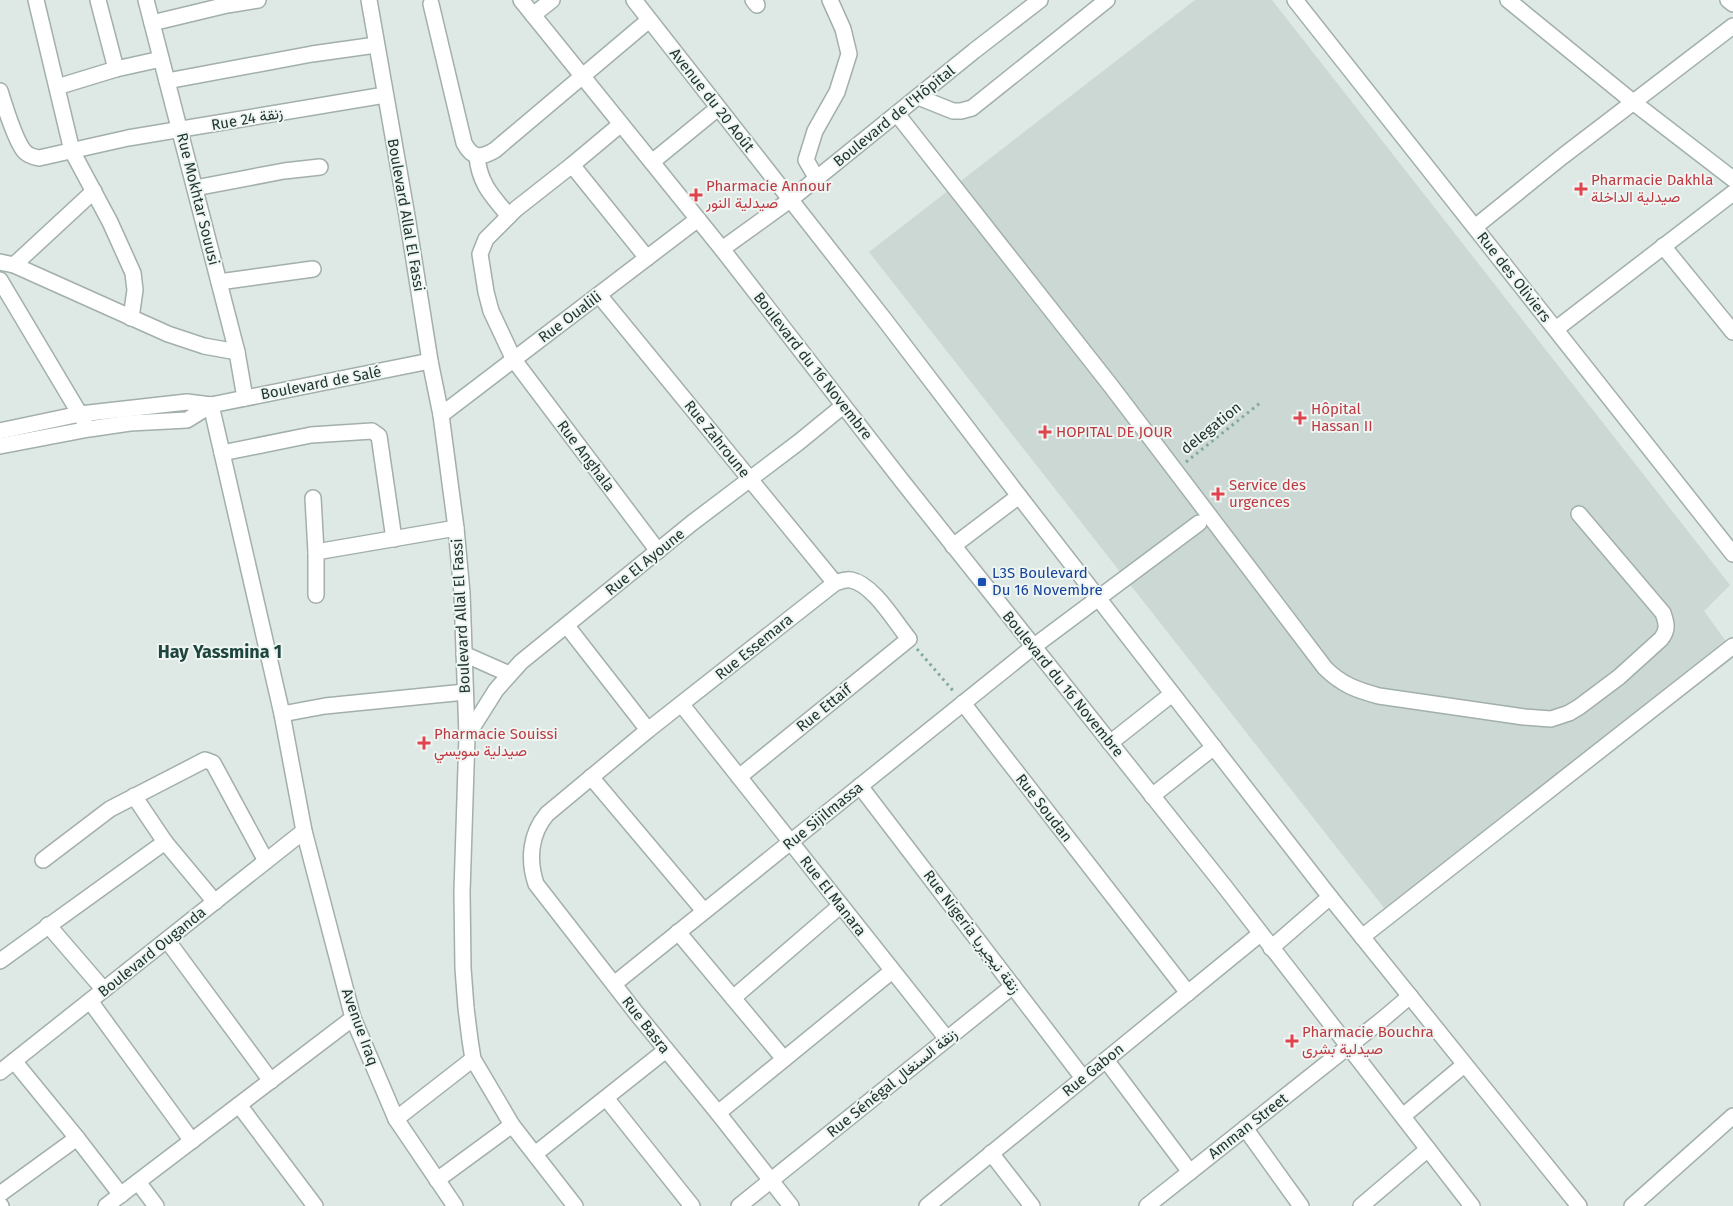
<svg xmlns="http://www.w3.org/2000/svg" width="1733" height="1206" viewBox="0 0 1733 1206" font-family="'Fira Sans',Vazirmatn,sans-serif">
<rect width="100%" height="100%" fill="#dee8e4"/>
<path fill="#ccd8d3" d="M 1195,0 L 1272,0 L 1730,585 L 1704,611 L 1733,651 L 1733,658 L 1392,918 L 869,252 Z"/>
<g fill="none" stroke-linecap="round" stroke-linejoin="round">
<g stroke="#a2afab" stroke-width="18">
<g id="minor">
<path d="M 36,0 L 72,151 L 110,222 L 133,273 L 135,290 L 131,318"/>
<path d="M 98,0 L 116,69"/>
<path d="M 146,0 L 237,352 L 245,398"/>
<path d="M 369,0 L 407,216 L 430,361 L 441,415 L 456,528 L 462,593 L 467,736 L 462,892 L 463,968 L 466,1008 L 470,1040 L 473,1059 L 512,1125 L 575,1206"/>
<path d="M 521,0 L 722,249 L 902,481 L 1225,887 L 1472,1206"/>
<path d="M 634,0 L 884,319 L 1019,496 L 1330,897 L 1579,1206"/>
<path d="M 753,0 L 757,5"/>
<path d="M 1295,0 L 1733,554"/>
<path d="M 1508,0 L 1633,102 L 1733,179"/>
<path d="M 1728,0 L 1733,4"/>
<path d="M 431,4 L 464,143 C 472,158 480,159 495,150 L 649,20"/>
<path d="M 533,15 L 552,0"/>
<path d="M 152,23 L 227,5 L 258,0"/>
<path d="M 167,81 L 312,54 L 376,45"/>
<path d="M 57,87 L 116,69 L 161,59"/>
<path d="M 0,91 C 4,104 16,143 25,152 C 29,156 34,157 39,158 L 128,138 L 385,95"/>
<path d="M 918,97 L 953,111 L 961,111 L 972,108 L 1107,0"/>
<path d="M 897,114 L 1111,386 L 1325,668 C 1342,685 1357,690 1379,696 L 1524,717 L 1551,719 L 1569,713 L 1579,707 L 1619,677 L 1661,639 C 1668,630 1667,624 1663,613 L 1579,514"/>
<path d="M 621,124 L 572,165 L 516,209 L 486,239 L 480,254 L 486,292 L 491,311 L 514,360 L 658,551"/>
<path d="M 477,156 C 479,183 492,196 509,216"/>
<path d="M 652,162 L 718,108"/>
<path d="M 572,165 L 647,258"/>
<path d="M 817,179 L 806,160 L 815,131 L 837,92 L 849,54 L 843,29 L 830,0"/>
<path d="M 195,188 L 284,171 L 320,167"/>
<path d="M 1475,227 L 1563,156 L 1733,26"/>
<path d="M 1663,246 L 1733,332"/>
<path d="M 722,249 L 790,200 L 974,51 L 1040,0"/>
<path d="M 0,262 L 14,265 L 168,334 L 204,346 L 237,352"/>
<path d="M 14,265 L 94,191"/>
<path d="M 0,280 L 84,421"/>
<path d="M 219,282 L 313,269"/>
<path d="M 599,295 L 835,583"/>
<path d="M 1556,329 L 1733,193"/>
<path d="M 211,405 L 282,714 L 304,831 L 353,1018 L 396,1119 L 455,1206"/>
<path d="M 441,415 L 698,219"/>
<path d="M 0,431 L 80,414 L 187,402 L 211,405"/>
<path d="M 0,446 L 89,429 L 130,423 L 187,420 L 211,405 L 430,361"/>
<path d="M 222,453 L 311,435 L 372,431 L 379,436 L 394,539"/>
<path d="M 313,498 L 316,552 L 456,528"/>
<path d="M 953,546 L 1019,496"/>
<path d="M 316,595 L 316,552"/>
<path d="M 567,626 L 648,730"/>
<path d="M 464,654 L 509,674"/>
<path d="M 963,703 L 1188,993"/>
<path d="M 682,705 L 947,1039"/>
<path d="M 282,714 L 325,706 L 465,692"/>
<path d="M 467,736 L 496,690 L 521,662 L 692,523 L 799,442 L 843,406"/>
<path d="M 1110,743 L 1172,694"/>
<path d="M 591,777 L 704,911"/>
<path d="M 739,777 L 909,639 C 895,622 873,584 851,580 C 845,579 841,581 835,583 L 648,730 L 547,814 C 530,834 528,860 536,884 L 637,1014 L 718,1113 L 791,1206"/>
<path d="M 860,786 L 1083,1078"/>
<path d="M 134,796 L 165,842"/>
<path d="M 1152,796 L 1214,747"/>
<path d="M 43,860 L 110,809 L 205,760 L 213,763 L 266,861"/>
<path d="M 48,925 L 104,990"/>
<path d="M 678,932 L 784,1059"/>
<path d="M 1362,937 L 1733,646"/>
<path d="M 167,940 L 271,1081"/>
<path d="M 1271,948 L 1330,897"/>
<path d="M 0,961 L 165,842 L 215,902"/>
<path d="M 614,984 L 1033,647 L 1199,523"/>
<path d="M 733,998 L 840,906"/>
<path d="M 90,1001 L 192,1141"/>
<path d="M 1106,1060 L 1190,1172"/>
<path d="M 14,1061 L 77,1138 L 121,1195"/>
<path d="M 0,1072 L 304,831"/>
<path d="M 606,1098 L 692,1206"/>
<path d="M 239,1105 L 315,1206"/>
<path d="M 718,1113 L 892,971"/>
<path d="M 1403,1116 L 1464,1065"/>
<path d="M 396,1119 L 473,1059"/>
<path d="M 1245,1128 L 1301,1206"/>
<path d="M 991,1153 L 1032,1206"/>
<path d="M 535,1154 L 666,1050"/>
<path d="M 437,1180 L 512,1125"/>
<path d="M 138,1182 L 156,1206"/>
<path d="M 0,1194 L 77,1138"/>
<path d="M 0,1205 L 1,1206"/>
<path d="M 106,1206 L 353,1018"/>
<path d="M 739,1206 L 1013,986"/>
<path d="M 927,1206 L 1260,934"/>
<path d="M 1147,1206 L 1383,1019 L 1410,996"/>
<path d="M 1361,1206 L 1428,1149"/>
<path d="M 1632,1206 L 1733,1116"/>
</g>
</g>
<g stroke="#81a99e" stroke-width="3" stroke-dasharray="2.5 4" stroke-linecap="butt">
<path d="M 1186,462 L 1260,403"/>
<path d="M 917,649 L 955,693"/>
</g>
<use href="#minor" stroke="#fff" stroke-width="15"/>
</g>
<g fill="#e0444e" stroke="#eef5f2" stroke-width="2">
<path d="M1578.5 181.5h5v5h5v5h-5v5h-5v-5h-5v-5h5z"/>
<path d="M693.5 187.5h5v5h5v5h-5v5h-5v-5h-5v-5h5z"/>
<path d="M1297.5 410.5h5v5h5v5h-5v5h-5v-5h-5v-5h5z"/>
<path d="M1042.5 424.5h5v5h5v5h-5v5h-5v-5h-5v-5h5z"/>
<path d="M1215.5 486.5h5v5h5v5h-5v5h-5v-5h-5v-5h5z"/>
<path d="M421.5 735.5h5v5h5v5h-5v5h-5v-5h-5v-5h5z"/>
<path d="M1289.5 1033.5h5v5h5v5h-5v5h-5v-5h-5v-5h5z"/>
</g>
<rect fill="#1a4fb4" stroke="#eef5f2" stroke-width="2" x="977" y="577" width="10" height="10" rx="2.5"/>
<g text-anchor="middle" stroke-width="4" stroke-linejoin="round" paint-order="stroke">
<g font-size="15" fill="#213631" stroke="#eef5f2">
<text transform="translate(712 100) rotate(52)" y="5">Avenue du 20 Août</text>
<text transform="translate(894 116) rotate(-39)" y="5">Boulevard de l'Hôpital</text>
<text transform="translate(247 119) rotate(-10)" y="5">Rue 24 زنقة</text>
<text transform="translate(198 199) rotate(76)" y="5">Rue Mokhtar Souusi</text>
<text transform="translate(406 215) rotate(80)" y="5">Boulevard Allal El Fassi</text>
<text transform="translate(1514 277) rotate(52)" y="5">Rue des Oliviers</text>
<text transform="translate(570 317) rotate(-37)" y="5">Rue Oualili</text>
<text transform="translate(813 366) rotate(52)" y="5">Boulevard du 16 Novembre</text>
<text transform="translate(321 383) rotate(-11)" y="5">Boulevard de Salé</text>
<text transform="translate(1211 428) rotate(-39)" y="5">delegation</text>
<text transform="translate(717 439) rotate(51)" y="5">Rue Zahroune</text>
<text transform="translate(586 456) rotate(53)" y="5">Rue Anghala</text>
<text transform="translate(645 562) rotate(-39)" y="5">Rue El Ayoune</text>
<text transform="translate(461 616) rotate(-93)" y="5">Boulevard Allal El Fassi</text>
<text transform="translate(754 647) rotate(-39)" y="5">Rue Essemara</text>
<text transform="translate(1063 684) rotate(51)" y="5">Boulevard du 16 Novembre</text>
<text transform="translate(824 708) rotate(-39)" y="5">Rue Ettaif</text>
<text transform="translate(1044 808) rotate(52)" y="5">Rue Soudan</text>
<text transform="translate(823 816) rotate(-39)" y="5">Rue Sijilmassa</text>
<text transform="translate(833 896) rotate(52)" y="5">Rue El Manara</text>
<text transform="translate(972 932) rotate(53)" y="5">Rue Nigeria زنقة نيجيريا</text>
<text transform="translate(152 952) rotate(-39)" y="5">Boulevard Ouganda</text>
<text transform="translate(646 1025) rotate(52)" y="5">Rue Basra</text>
<text transform="translate(360 1027) rotate(70)" y="5">Avenue Iraq</text>
<text transform="translate(1093 1070) rotate(-39)" y="5">Rue Gabon</text>
<text transform="translate(892 1083) rotate(-39)" y="5">Rue Sénégal زنقة السنغال</text>
<text transform="translate(1248 1126) rotate(-38)" y="5">Amman Street</text>
</g>
<g font-size="15" fill="#be3a42" stroke="#eef5f2" text-anchor="start">
<text x="1591" y="185">Pharmacie Dakhla<tspan x="1591" dy="17">صيدلية الداخلة</tspan></text>
<text x="706" y="191">Pharmacie Annour<tspan x="706" dy="17">صيدلية النور</tspan></text>
<text x="1311" y="414">Hôpital<tspan x="1311" dy="17">Hassan II</tspan></text>
<text x="1056" y="437">HOPITAL DE JOUR</text>
<text x="1229" y="490">Service des<tspan x="1229" dy="17">urgences</tspan></text>
<text x="434" y="739">Pharmacie Souissi<tspan x="434" dy="17">صيدلية سويسي</tspan></text>
<text x="1302" y="1037">Pharmacie Bouchra<tspan x="1302" dy="17">صيدلية بشرى</tspan></text>
</g>
<g font-size="15" fill="#164399" stroke="#eef5f2" text-anchor="start">
<text x="992" y="578">L3S Boulevard<tspan x="992" dy="17">Du 16 Novembre</tspan></text>
</g>
<g font-size="18" font-weight="bold" fill="#1f463e" stroke="#eef5f2">
<text x="220" y="658">Hay Yassmina 1</text>
</g>
</g>
</svg>
